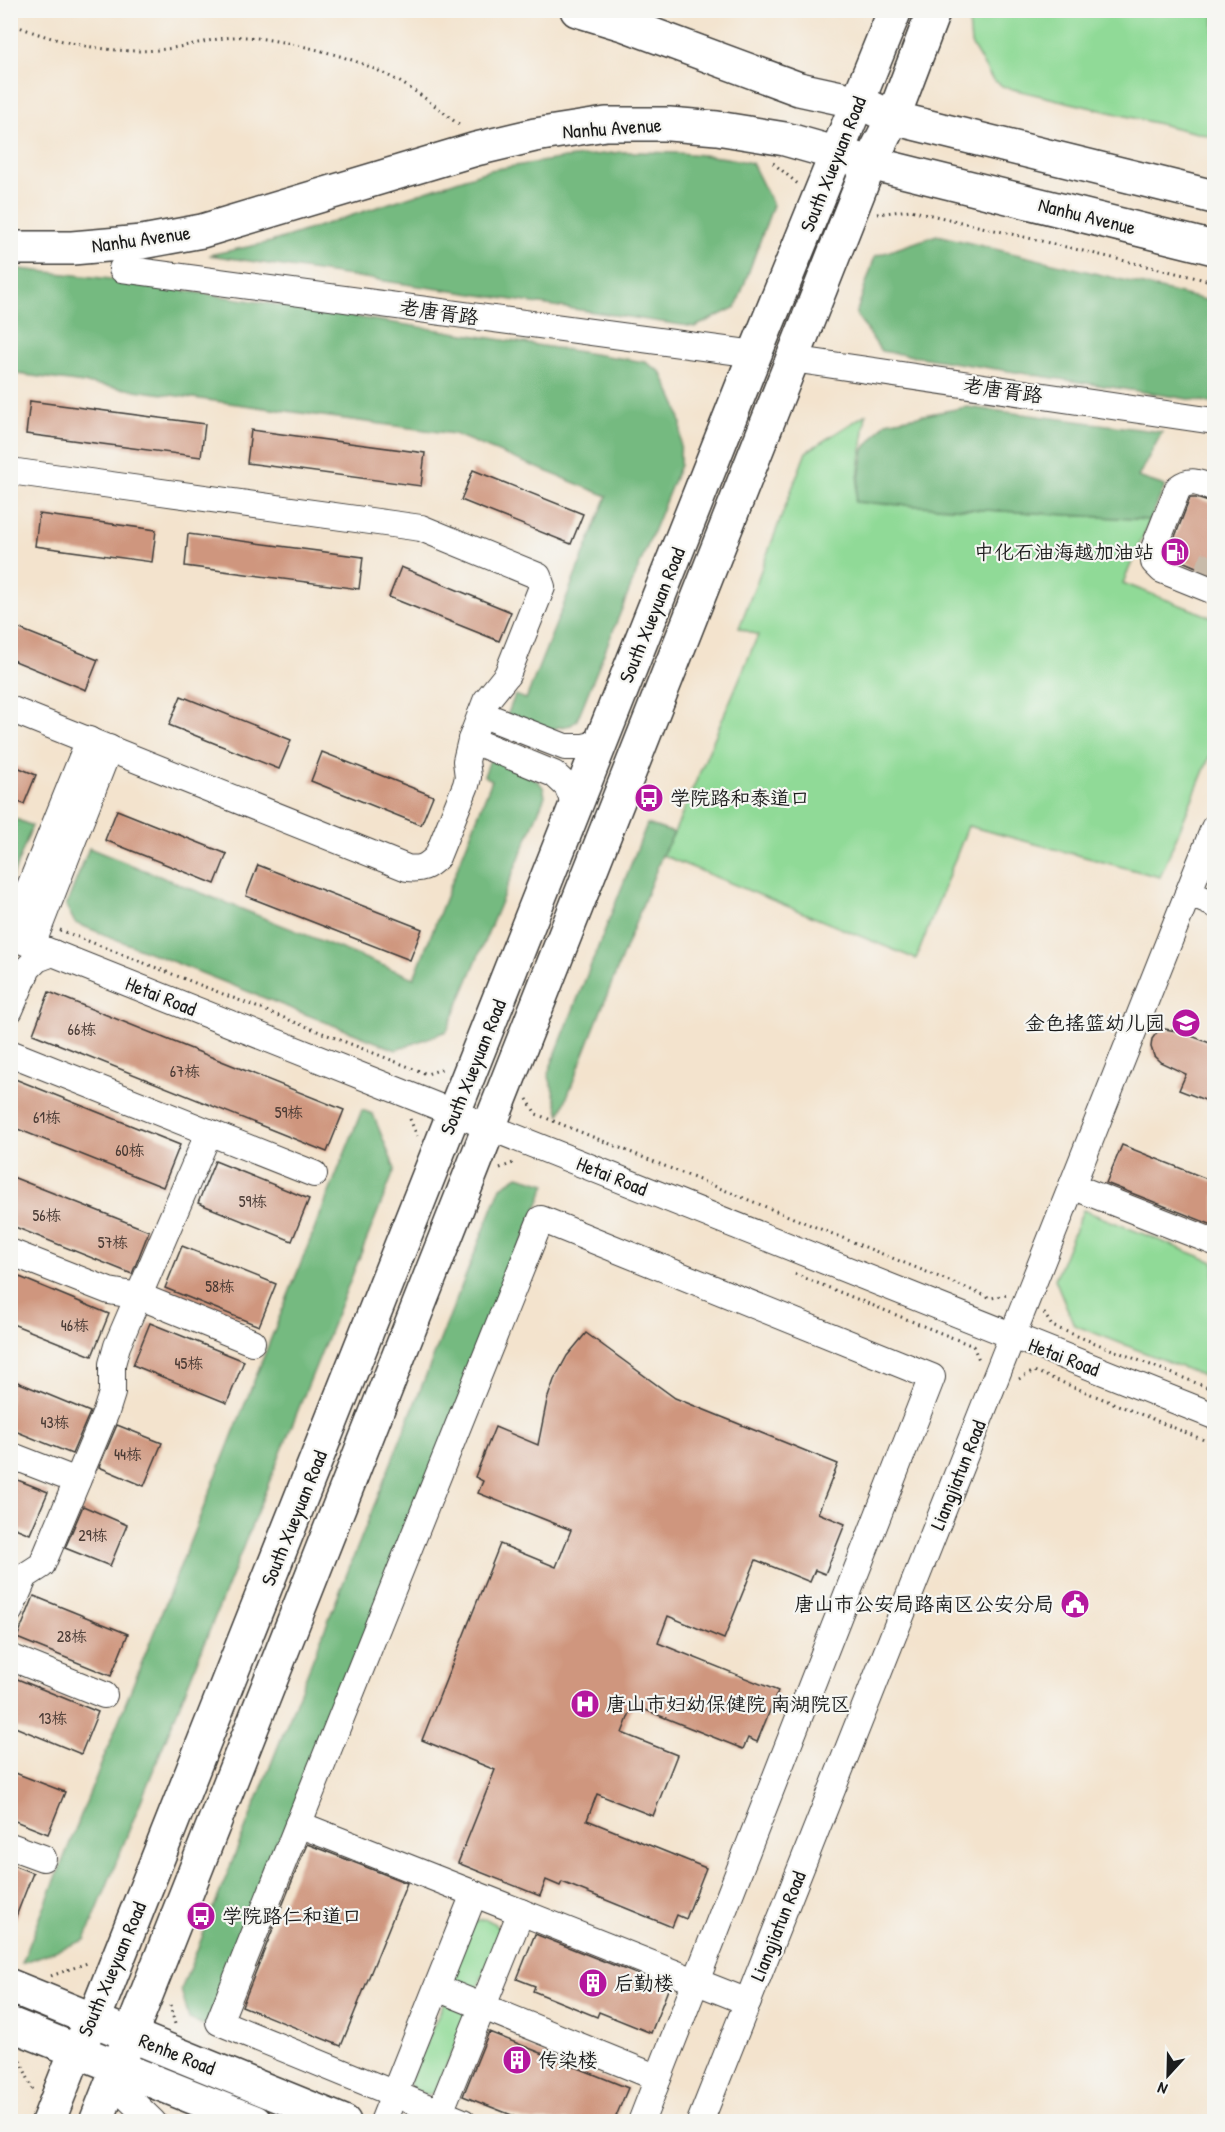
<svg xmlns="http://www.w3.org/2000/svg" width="1225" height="2132" viewBox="0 0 1225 2132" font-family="'Patrick Hand','LXGW WenKai TC',sans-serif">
<rect width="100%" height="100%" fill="#f6f6f2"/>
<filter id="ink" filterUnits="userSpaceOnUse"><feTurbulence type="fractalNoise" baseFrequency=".0167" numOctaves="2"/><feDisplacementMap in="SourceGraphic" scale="12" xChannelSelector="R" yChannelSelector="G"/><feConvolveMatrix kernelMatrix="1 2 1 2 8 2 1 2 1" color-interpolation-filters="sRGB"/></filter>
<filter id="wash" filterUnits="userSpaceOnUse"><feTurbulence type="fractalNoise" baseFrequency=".008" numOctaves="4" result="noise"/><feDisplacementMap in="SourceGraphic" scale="24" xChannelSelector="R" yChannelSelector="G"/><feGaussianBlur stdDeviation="1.35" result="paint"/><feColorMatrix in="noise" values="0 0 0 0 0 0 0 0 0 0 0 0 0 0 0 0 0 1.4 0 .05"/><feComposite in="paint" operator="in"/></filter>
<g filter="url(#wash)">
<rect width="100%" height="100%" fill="#f3e3cd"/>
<g fill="#90da97" stroke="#567b5a" stroke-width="1.5">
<path d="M 973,10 L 1214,11 L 1214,137 L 1004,87 L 992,79 L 971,44 L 969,21 Z"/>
<path d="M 866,414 L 855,502 L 1150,520 L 1123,583 L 1214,618 L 1214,746 L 1160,877 L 968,826 L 916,959 L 662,855 L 674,833 L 758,635 L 739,628 L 806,452 Z"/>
<path d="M 1083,1210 L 1214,1262 L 1214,1380 L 1074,1325 L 1055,1279 Z"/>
<path d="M 486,1919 C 495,1923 498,1926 500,1936 L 476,1991 L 454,1988 L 451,1973 L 471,1924 L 478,1920 Z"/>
<path d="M 444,2002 L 465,2010 L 467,2018 L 435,2092 L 427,2095 L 413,2089 L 409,2082 Z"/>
</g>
<g fill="#74ba80" stroke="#486b4e" stroke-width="1.5">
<path d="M 622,152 C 667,152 709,153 752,163 L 773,205 L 736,307 L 695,327 L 209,255 L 271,242 L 490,170 L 565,158 Z"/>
<path d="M 937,235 L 1214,302 L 1214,403 L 881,351 L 856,314 L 875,256 Z"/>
<path d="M 11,268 L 111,279 L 645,362 L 661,372 L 677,407 L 681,423 L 680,465 L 577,720 L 571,725 L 555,728 L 552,733 L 507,716 L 515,695 L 526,699 L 607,496 L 454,434 L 11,373 Z"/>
<path d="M 967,407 L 1162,432 L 1138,477 L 1165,486 L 1150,520 L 855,502 L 864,449 L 886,422 Z"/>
<path d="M 492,754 L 538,781 L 543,787 L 545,796 L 447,1031 L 396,1050 L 75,923 L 66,906 L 89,848 L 414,978 L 492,780 L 484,776 Z"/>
<path d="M 11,817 L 32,826 L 11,881 L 10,881 Z"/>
<path d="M 647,824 L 674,833 L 662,855 L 560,1115 L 548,1073 Z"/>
<path d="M 362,1110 L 373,1114 L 395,1169 L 85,1940 L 22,1963 Z"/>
<path d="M 518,1176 L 546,1184 L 208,2027 L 189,2019 L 181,1990 L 501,1187 Z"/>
</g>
<g id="blocks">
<g fill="#cf967e">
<path d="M 30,401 L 205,424 L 201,457 L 26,434 Z"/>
<path d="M 251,430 L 425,453 L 421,486 L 247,463 Z"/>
<path d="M 473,470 L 583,514 L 571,544 L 461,500 Z"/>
<path d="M 1190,498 L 1196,498 L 1215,504 L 1215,575 L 1168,555 Z"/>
<path d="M 39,514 L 156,530 L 152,562 L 35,546 Z"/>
<path d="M 188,534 L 363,557 L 359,589 L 185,566 Z"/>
<path d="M 401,567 L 511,612 L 499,641 L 389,597 Z"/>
<path d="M 10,625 L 98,660 L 86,690 L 10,659 Z"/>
<path d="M 181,696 L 291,740 L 279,769 L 169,725 Z"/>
<path d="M 322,752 L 433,796 L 421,825 L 311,781 Z"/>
<path d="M 10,764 L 36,775 L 24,804 L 10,799 Z"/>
<path d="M 117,810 L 227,854 L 215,884 L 105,840 Z"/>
<path d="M 258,865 L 422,929 L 410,960 L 246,896 Z"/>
<path d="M 49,992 L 344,1110 L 327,1152 L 33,1034 Z"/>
<path d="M 1165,1029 L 1181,1032 L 1215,1045 L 1215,1104 L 1179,1090 L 1186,1074 L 1160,1062 L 1154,1056 L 1151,1047 L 1152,1039 L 1157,1032 Z"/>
<path d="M 10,1077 L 180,1145 L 163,1187 L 10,1126 Z"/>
<path d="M 1122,1145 L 1215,1182 L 1215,1226 L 1106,1183 Z"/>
<path d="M 215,1161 L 309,1199 L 292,1241 L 198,1203 Z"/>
<path d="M 10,1176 L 149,1231 L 132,1274 L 10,1225 Z"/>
<path d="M 182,1246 L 276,1284 L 259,1326 L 165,1288 Z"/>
<path d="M 10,1273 L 109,1314 L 92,1356 L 10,1323 Z"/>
<path d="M 150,1323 L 244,1361 L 227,1403 L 133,1365 Z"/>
<path d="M 586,1333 L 675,1398 L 838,1464 L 818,1513 L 845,1524 L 825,1574 L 815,1570 L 810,1582 L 756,1560 L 724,1639 L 668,1616 L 658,1643 L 778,1691 L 757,1742 L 748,1738 L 743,1749 L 633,1705 L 622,1733 L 677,1755 L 653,1816 L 597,1794 L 587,1820 L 706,1868 L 686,1919 L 677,1915 L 672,1927 L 562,1882 L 560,1886 L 546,1880 L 540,1896 L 458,1863 L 495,1770 L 422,1740 L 500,1544 L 556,1567 L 571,1530 L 478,1493 L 483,1481 L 475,1477 L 495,1427 L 538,1445 L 547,1400 L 554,1380 L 567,1356 Z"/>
<path d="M 10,1379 L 90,1412 L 72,1454 L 10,1429 Z"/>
<path d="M 117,1425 L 162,1443 L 144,1486 L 99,1467 Z"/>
<path d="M 10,1477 L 48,1492 L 30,1534 L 10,1526 Z"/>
<path d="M 83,1506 L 127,1525 L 110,1566 L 65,1548 Z"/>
<path d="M 34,1596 L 128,1634 L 111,1676 L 17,1638 Z"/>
<path d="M 10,1676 L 98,1712 L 81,1754 L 10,1725 Z"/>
<path d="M 10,1771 L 65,1792 L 48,1834 L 10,1819 Z"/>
<path d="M 307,1844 L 407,1883 L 341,2046 L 242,2006 Z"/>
<path d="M 10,1864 L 33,1873 L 11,1929 L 10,1929 Z"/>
<path d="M 535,1934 L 669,1987 L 651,2033 L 599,2012 L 597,2017 L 533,1991 L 535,1986 L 517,1979 Z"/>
<path d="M 489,2032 L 628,2088 L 614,2121 L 527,2121 L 463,2096 Z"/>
</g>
</g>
</g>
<g filter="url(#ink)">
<use href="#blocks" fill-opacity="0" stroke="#3c3a37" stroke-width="1.5"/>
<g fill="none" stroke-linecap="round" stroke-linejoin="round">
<path stroke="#c8bbaa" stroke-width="26" stroke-dasharray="26 13" stroke-linecap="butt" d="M 1206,577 L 1214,557"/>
<g stroke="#3c3a37" stroke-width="28">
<g id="minor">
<path d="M 122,269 L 755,354"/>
<path d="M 792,359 L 1214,421"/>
<path d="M 10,471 L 421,528 L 538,576 L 542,587 L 507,675 L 486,701 L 471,740 L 466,761 L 468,777 L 466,785 L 437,857 C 427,867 421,870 407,868 L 10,709"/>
<path d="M 1214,489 C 1200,483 1191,478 1178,488 L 1153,551 L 1154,562 L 1162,570 L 1214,591"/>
<path d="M 481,714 L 565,747 L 584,747 L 601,743"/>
<path d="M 89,740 L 10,936 L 1214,1416"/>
<path d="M 471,740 L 554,774 L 567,786 L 576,807"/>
<path d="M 1188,893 L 1214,904"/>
<path d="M 32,945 L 109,748"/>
<path d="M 10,1010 L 28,968 L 37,959 L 53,953"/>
<path d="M 10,1053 L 314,1174"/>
<path d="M 1072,1186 L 1214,1242"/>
<path d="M 10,1252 L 109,1291 L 139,1296 L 252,1342"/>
<path d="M 10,1455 L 77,1481"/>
<path d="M 10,1610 L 25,1576 L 42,1565 L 106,1412 L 112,1393 L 112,1364 L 117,1346 L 209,1132"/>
<path d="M 10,1657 L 104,1695"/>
<path d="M 298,1824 L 748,2002"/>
<path d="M 10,1846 L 43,1858"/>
<path d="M 437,1988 L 658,2078"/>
<path d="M 112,2082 L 153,2122"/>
<path d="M 383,2122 L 474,1894"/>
<path d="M 436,2122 L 521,1912"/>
<path d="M 463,2122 L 219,2022 L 541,1219 L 932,1377 L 641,2122"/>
<path d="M 700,2122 L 1214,828"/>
</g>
</g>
<g stroke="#3c3a37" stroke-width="36">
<g id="major">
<path d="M 10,1986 L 344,2122"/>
<path d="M 10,2024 L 255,2122"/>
<path d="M 48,2122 L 76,2051 L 94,2019 L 755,354 L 895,10"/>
<path d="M 96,2122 L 870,163 L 893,118 L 934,10"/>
</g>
</g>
<g stroke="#3c3a37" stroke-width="36">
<g id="highway">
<path d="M 577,10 L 626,25 L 799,89 L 859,102 L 893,118 L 1214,197"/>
<path d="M 10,248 L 72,248 L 142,242 L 202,231 L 476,149 L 535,135 L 606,124 L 669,124 L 717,128 L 785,139 L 870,163 L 1214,248"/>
</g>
</g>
<g stroke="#3c3a37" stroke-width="3" stroke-dasharray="1.5 4.5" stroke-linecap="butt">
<path d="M 10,23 C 55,43 118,56 166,49 C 189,46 211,39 234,37 C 255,36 276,41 297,45 C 367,60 407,80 461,127"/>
<path d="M 773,163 L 798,184"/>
<path d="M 877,214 L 910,210 L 1214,282"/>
<path d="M 1207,808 L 1214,791"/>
<path d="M 60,930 L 427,1074 L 445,1068"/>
<path d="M 527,1099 L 536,1114 L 991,1298 L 1007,1295"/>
<path d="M 410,1119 L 417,1136"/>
<path d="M 500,1168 L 516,1162"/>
<path d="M 795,1274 L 973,1346 L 980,1362"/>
<path d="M 1044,1313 L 1052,1326 L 1214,1390"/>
<path d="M 1019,1379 L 1034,1371 L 1214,1444"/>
<path d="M 51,1976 L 90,1962"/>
<path d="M 170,2005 L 176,2028"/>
<path d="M 18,2055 L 33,2090"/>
</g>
<use href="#minor" stroke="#fff" stroke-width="26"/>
<use href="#major" stroke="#fff" stroke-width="33"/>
<use href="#highway" stroke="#fff" stroke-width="33"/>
</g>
</g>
<defs>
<g id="fuel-disc" transform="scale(1.5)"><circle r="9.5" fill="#b5179e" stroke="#f6f6f2"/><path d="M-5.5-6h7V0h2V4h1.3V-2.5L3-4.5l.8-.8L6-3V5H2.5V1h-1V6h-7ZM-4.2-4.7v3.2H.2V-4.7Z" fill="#fff"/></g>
<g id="bus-disc" transform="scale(1.5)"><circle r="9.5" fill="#b5179e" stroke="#f6f6f2"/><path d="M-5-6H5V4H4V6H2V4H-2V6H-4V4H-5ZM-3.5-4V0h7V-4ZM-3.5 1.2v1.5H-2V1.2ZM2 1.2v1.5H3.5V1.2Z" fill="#fff"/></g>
<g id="school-disc" transform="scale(1.5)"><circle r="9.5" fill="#b5179e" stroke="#f6f6f2"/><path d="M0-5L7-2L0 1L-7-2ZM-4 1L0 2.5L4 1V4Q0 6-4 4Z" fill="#fff"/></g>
<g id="civic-disc" transform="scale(1.5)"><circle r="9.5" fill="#b5179e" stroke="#f6f6f2"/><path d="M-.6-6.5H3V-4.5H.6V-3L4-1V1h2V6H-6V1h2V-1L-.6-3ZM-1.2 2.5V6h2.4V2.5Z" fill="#fff"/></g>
<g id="hospital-disc" transform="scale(1.5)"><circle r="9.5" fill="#b5179e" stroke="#f6f6f2"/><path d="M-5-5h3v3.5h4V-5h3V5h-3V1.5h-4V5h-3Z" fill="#fff"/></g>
<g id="building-disc" transform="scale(1.5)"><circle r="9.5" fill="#b5179e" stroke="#f6f6f2"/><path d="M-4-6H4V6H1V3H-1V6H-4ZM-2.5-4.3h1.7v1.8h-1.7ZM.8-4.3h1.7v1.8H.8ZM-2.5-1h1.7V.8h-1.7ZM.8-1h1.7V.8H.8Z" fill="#fff"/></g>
</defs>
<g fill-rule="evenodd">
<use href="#fuel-disc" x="1175" y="552"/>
<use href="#bus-disc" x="649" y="798"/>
<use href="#school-disc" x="1186" y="1023"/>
<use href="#civic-disc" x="1075" y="1604"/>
<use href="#hospital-disc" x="585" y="1704"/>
<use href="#bus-disc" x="201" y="1916"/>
<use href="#building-disc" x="593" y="1983"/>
<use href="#building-disc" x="517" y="2060"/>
</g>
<g text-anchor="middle" stroke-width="4.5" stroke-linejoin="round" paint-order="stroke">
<g font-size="16" fill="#493a34">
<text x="82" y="1035">66栋</text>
<text x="185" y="1077">67栋</text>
<text x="289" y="1118">59栋</text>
<text x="47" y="1123">61栋</text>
<text x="130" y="1156">60栋</text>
<text x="253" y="1207">59栋</text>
<text x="47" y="1221">56栋</text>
<text x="113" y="1248">57栋</text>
<text x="220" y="1292">58栋</text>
<text x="75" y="1331">46栋</text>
<text x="189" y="1369">45栋</text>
<text x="55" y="1428">43栋</text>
<text x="128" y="1460">44栋</text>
<text x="93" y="1541">29栋</text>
<text x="72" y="1642">28栋</text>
<text x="53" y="1724">13栋</text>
</g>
<g font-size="20" fill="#1c1c1c" stroke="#f6f6f2">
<text transform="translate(612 128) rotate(-4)" y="7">Nanhu Avenue</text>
<text transform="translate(833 164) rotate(-68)" y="7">South Xueyuan Road</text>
<text transform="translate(1087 216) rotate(14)" y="7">Nanhu Avenue</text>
<text transform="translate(141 239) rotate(-8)" y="7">Nanhu Avenue</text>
<text transform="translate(439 312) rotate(8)" y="7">老唐胥路</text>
<text transform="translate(1003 390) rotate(8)" y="7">老唐胥路</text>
<text transform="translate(652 615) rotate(-68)" y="7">South Xueyuan Road</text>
<text transform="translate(161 996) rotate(22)" y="7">Hetai Road</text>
<text transform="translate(473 1067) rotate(-68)" y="7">South Xueyuan Road</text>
<text transform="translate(612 1176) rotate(22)" y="7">Hetai Road</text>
<text transform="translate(1064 1357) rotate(21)" y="7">Hetai Road</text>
<text transform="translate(958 1475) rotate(-68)" y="7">Liangjiatun Road</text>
<text transform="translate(294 1518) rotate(-68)" y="7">South Xueyuan Road</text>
<text transform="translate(778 1926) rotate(-68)" y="7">Liangjiatun Road</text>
<text transform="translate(112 1969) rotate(-67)" y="7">South Xueyuan Road</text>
<text transform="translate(177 2054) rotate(22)" y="7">Renhe Road</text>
</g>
<g font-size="20" fill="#1c1c1c" stroke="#f6f6f2" text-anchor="start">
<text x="1154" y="559" text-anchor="end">中化石油海越加油站</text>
<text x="670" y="805">学院路和泰道口</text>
<text x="1165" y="1030" text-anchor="end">金色摇篮幼儿园</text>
<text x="1054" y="1611" text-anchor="end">唐山市公安局路南区公安分局</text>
<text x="606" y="1711">唐山市妇幼保健院 南湖院区</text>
<text x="222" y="1923">学院路仁和道口</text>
<text x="614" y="1990">后勤楼</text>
<text x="538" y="2067">传染楼</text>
</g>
</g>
<rect width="1225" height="2132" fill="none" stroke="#f6f6f2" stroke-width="36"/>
<g transform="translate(1168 2075) rotate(202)" stroke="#f6f6f2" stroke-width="4.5" paint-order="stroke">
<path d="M0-4.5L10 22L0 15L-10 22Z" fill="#1c1c1c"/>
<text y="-9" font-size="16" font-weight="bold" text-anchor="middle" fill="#1c1c1c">N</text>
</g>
</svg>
